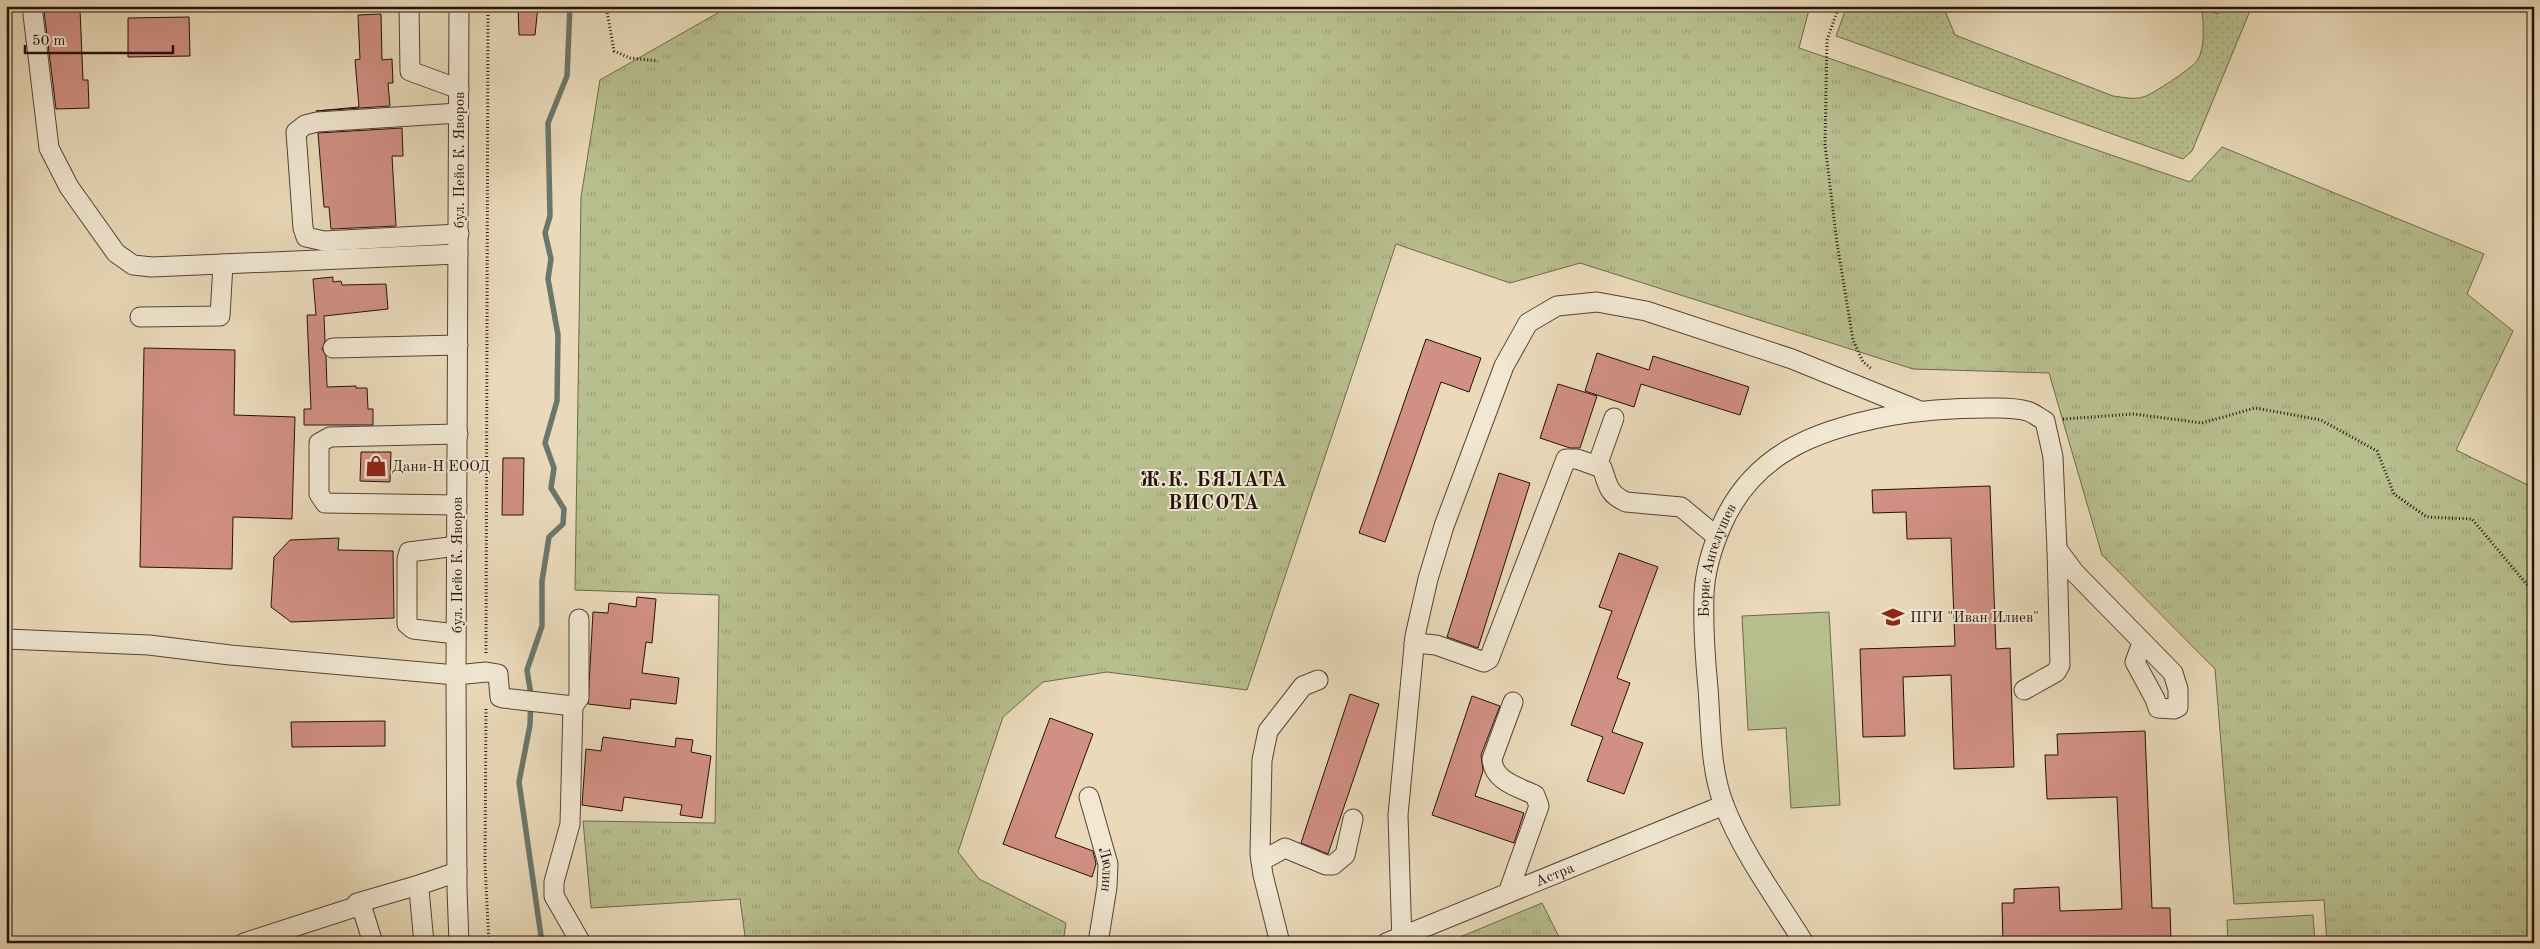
<svg xmlns="http://www.w3.org/2000/svg" width="2540" height="949" viewBox="0 0 2540 949" font-family="'Old Standard TT',serif">
<defs>
<pattern id="grass-tufts" width="24" height="20" patternUnits="userSpaceOnUse" patternTransform="scale(1.25)"><rect width="24" height="20" fill="#b8bf8f"/><path d="M3 7l-1-3M5 7V3M7 7l1-3M15 17l-1-3M17 17v-4M19 17l1-3" fill="none" stroke="#9ea37a"/></pattern>
<pattern id="park-dots" width="8" height="8" patternUnits="userSpaceOnUse" patternTransform="scale(1.25)"><rect width="8" height="8" fill="#b8bf8f"/><path d="M2 2h.1M6 6h.1" fill="none" stroke="#9ea37a" stroke-width="1.8" stroke-linecap="round"/></pattern>
</defs>
<rect width="100%" height="100%" fill="#eadaba"/>
<filter id="stains"><feTurbulence type="fractalNoise" baseFrequency=".004" numOctaves="4"/><feColorMatrix values="0 0 0 0 .2 0 0 0 0 .09 0 0 0 0 .02 0 0 0 .5 -.17"/></filter>
<radialGradient id="worn" r=".72"><stop offset=".6" stop-color="#630" stop-opacity="0"/><stop offset="1" stop-color="#630" stop-opacity=".3"/></radialGradient>
<g fill="url(#grass-tufts)" stroke="#6e684c">
<path d="M 730,6 L 1810,6 L 1799,48 L 2190,182 L 2222,147 L 2484,254 L 2467,294 L 2513,331 L 2456,450 L 2534,488 L 2534,943 L 2327,943 L 2324,900 L 2234,904 L 2215,669 L 2102,555 L 2049,373 L 1913,369 L 1580,263 L 1510,283 L 1396,244 L 1247,690 L 1107,672 L 1043,682 L 1003,717 L 958,852 L 979,879 L 1066,923 L 1063,943 L 746,943 L 740,899 L 591,908 L 583,821 L 715,823 L 719,595 L 575,590 L 581,197 L 600,80 Z"/>
<path d="M 1542,903 L 1562,943 L 1448,943 L 1448,942 Z"/>
</g>
<path fill="url(#park-dots)" stroke="#6e684c" d="M 1847,6 L 1943,6 L 1955,35 L 2113,96 C 2122,97 2134,100 2143,97 C 2152,95 2192,68 2197,61 C 2206,47 2203,24 2202,8 L 2218,14 L 2222,6 L 2252,6 L 2192,151 L 2183,159 L 1836,36 Z"/>
<g fill="#b8bf8f" stroke="#6e684c">
<path d="M 1829,612 L 1840,805 L 1791,808 L 1786,728 L 1748,730 L 1742,616 Z"/>
<path d="M 2313,915 L 2315,943 L 2228,943 L 2227,920 Z"/>
</g>
<g fill="none" stroke-linecap="round" stroke-linejoin="round">
<path stroke="#6a776b" stroke-width="5.5" d="M 542,943 L 519,782 L 530,725 L 531,695 L 527,670 L 542,626 L 542,581 L 549,537 L 563,524 L 564,509 L 551,488 L 554,468 L 545,443 L 557,401 L 558,335 L 548,279 L 551,259 L 545,233 L 550,216 L 548,123 L 567,76 L 570,6"/>
</g>
<g fill="#d19084" stroke="#241009">
<path d="M 518,6 L 538,6 L 535,35 L 519,35 Z"/>
<path d="M 80,9 L 83,80 L 88,80 L 89,108 L 56,109 L 44,11 Z"/>
<path d="M 381,14 L 382,60 L 392,59 L 393,83 L 388,83 L 390,106 L 316,111 L 359,107 L 355,60 L 360,59 L 358,15 Z"/>
<path d="M 189,17 L 190,56 L 128,57 L 128,18 Z"/>
<path d="M 402,128 L 403,156 L 392,156 L 396,226 L 331,229 L 329,207 L 324,207 L 318,133 Z"/>
<path d="M 333,277 L 333,282 L 341,281 L 342,285 L 386,284 L 388,309 L 324,316 L 325,341 L 322,349 L 326,356 L 327,387 L 356,386 L 356,388 L 367,388 L 368,409 L 373,409 L 373,425 L 304,425 L 304,409 L 311,409 L 307,315 L 316,315 L 313,279 Z"/>
<path d="M 1426,339 L 1481,358 L 1469,392 L 1441,382 L 1385,542 L 1359,533 Z"/>
<path d="M 144,348 L 235,350 L 234,415 L 295,417 L 292,519 L 233,517 L 232,569 L 140,567 Z"/>
<path d="M 1597,353 L 1649,370 L 1653,356 L 1749,387 L 1740,415 L 1641,384 L 1634,407 L 1585,391 Z"/>
<path d="M 1558,384 L 1597,396 L 1580,448 L 1570,448 L 1540,438 Z"/>
<path d="M 361,452 L 391,452 L 390,482 L 360,481 Z"/>
<path d="M 503,458 L 524,458 L 523,515 L 502,515 Z"/>
<path d="M 1499,473 L 1530,483 L 1478,648 L 1447,637 Z"/>
<path d="M 1990,486 L 1996,649 L 2010,648 L 2014,767 L 1954,769 L 1951,675 L 1903,677 L 1905,736 L 1863,737 L 1860,649 L 1955,646 L 1951,538 L 1907,539 L 1906,512 L 1873,513 L 1872,490 Z"/>
<path d="M 339,538 L 338,550 L 393,551 L 394,618 L 291,622 L 271,607 L 274,557 L 290,540 Z"/>
<path d="M 1619,553 L 1658,567 L 1617,678 L 1630,683 L 1612,732 L 1643,743 L 1624,794 L 1587,781 L 1603,737 L 1571,725 L 1612,611 L 1599,607 Z"/>
<path d="M 637,597 L 656,599 L 652,643 L 646,642 L 642,673 L 679,678 L 676,704 L 631,699 L 630,709 L 588,704 L 593,612 L 608,613 L 609,603 L 636,607 Z"/>
<path d="M 1350,694 L 1379,704 L 1328,854 L 1301,843 Z"/>
<path d="M 1472,696 L 1500,706 L 1481,755 L 1483,771 L 1475,796 L 1524,813 L 1514,843 L 1432,815 Z"/>
<path d="M 1050,718 L 1093,734 L 1055,837 L 1093,851 L 1096,864 L 1092,877 L 1003,844 Z"/>
<path d="M 385,721 L 385,746 L 292,747 L 291,722 Z"/>
<path d="M 2145,731 L 2152,908 L 2170,908 L 2171,943 L 2112,943 L 2111,937 L 2060,939 L 2060,943 L 2003,943 L 2002,903 L 2014,903 L 2014,889 L 2059,887 L 2060,911 L 2122,909 L 2117,797 L 2047,799 L 2045,755 L 2058,755 L 2057,734 Z"/>
<path d="M 603,737 L 675,747 L 676,738 L 693,740 L 691,752 L 711,756 L 702,818 L 680,815 L 682,805 L 624,797 L 622,811 L 582,805 L 586,749 L 601,751 Z"/>
</g>
<g fill="none" stroke-linecap="round" stroke-linejoin="round">
<g stroke="#564235" stroke-width="21">
<g id="minor">
<path d="M 32,6 L 49,148 L 69,187 L 116,253 L 133,265 L 152,267 L 458,254"/>
<path d="M 409,6 L 410,71 L 459,89"/>
<path d="M 459,6 L 456,675 L 457,889 L 459,943"/>
<path d="M 459,234 L 324,241 L 306,237 L 303,228 L 296,132 L 305,125 L 317,122 L 459,113"/>
<path d="M 140,317 L 220,316 L 223,264"/>
<path d="M 333,348 L 458,345"/>
<path d="M 1597,466 L 1614,418"/>
<path d="M 457,505 L 325,503 L 319,494 L 319,443 L 330,437 L 458,434"/>
<path d="M 579,619 L 579,698 L 573,706 L 570,824 L 554,882 L 554,896 L 581,943"/>
<path d="M 456,634 L 413,629 L 407,624 L 407,559 L 409,552 L 457,546"/>
<path d="M 6,639 L 149,645 L 230,655 L 456,675 L 486,672 L 498,674 L 500,697 L 503,698 L 573,706"/>
<path d="M 1414,643 L 1436,645 L 1484,662 L 1489,659 L 1566,459 L 1577,459 L 1602,468 C 1608,485 1608,494 1626,502 L 1681,507 L 1717,537"/>
<path d="M 2024,690 L 2056,672 L 2060,665 L 2057,549"/>
<path id="s1" d="M 1089,797 L 1108,864 L 1107,887 L 1098,943"/>
<path d="M 1261,861 L 1285,848 L 1326,865 L 1333,865 L 1345,855 L 1353,819"/>
<path d="M 1508,893 L 1539,806 L 1535,795 C 1518,787 1493,781 1492,759 L 1513,702"/>
<path d="M 355,907 L 357,903 L 422,884"/>
<path d="M 244,943 L 355,907 L 363,911 L 373,943"/>
<path d="M 424,943 L 419,890 L 422,884 L 457,872"/>
<path d="M 1280,943 L 1263,875 L 1260,854 L 1262,760 L 1268,731 L 1303,686 L 1318,680"/>
<path id="s2" d="M 1386,943 L 1724,805"/>
<path d="M 1402,943 L 1398,815 L 1415,636 L 1428,579 L 1444,526 L 1504,366 L 1528,323 L 1557,306 L 1597,302 L 1646,311 L 1792,359 L 1920,411"/>
<path id="s3" d="M 1804,943 C 1776,898 1743,854 1724,805 C 1710,769 1711,726 1708,688 C 1705,657 1703,625 1704,594 C 1705,572 1712,548 1721,527 C 1752,454 1815,430 1889,416 C 1922,410 1954,408 1987,408 C 2000,408 2014,407 2027,411 C 2034,413 2039,418 2045,421 L 2053,457 L 2057,549 L 2075,573 L 2173,673 L 2178,689 L 2178,707 L 2174,709 L 2158,708 L 2155,699 L 2135,662 L 2142,643"/>
</g>
</g>
<g stroke="#241009" stroke-width="3" stroke-dasharray="1 2.5" stroke-linecap="butt">
<path d="M 606,6 L 614,51 L 630,58 L 658,61"/>
<path d="M 1839,6 L 1827,40 L 1825,145 L 1837,243 L 1853,340 L 1863,362 L 1872,369"/>
<path d="M 2063,419 L 2134,414 L 2202,423 L 2255,408 L 2321,420 L 2377,451 L 2394,494 L 2427,517 L 2472,519 L 2534,593"/>
<path d="M 486,653 L 488,6"/>
<path d="M 486,709 L 485,865 L 489,943"/>
</g>
<use href="#minor" stroke="#f1e7d2" stroke-width="19"/>
</g>
<defs>
<g id="shop-bare" transform="scale(1.725)"><path d="M-5-2.5h2.3a2.7 3.5 0 0 1 5.4 0H5L5.5 6h-11ZM-1.5-2.5h3a1.5 2.3 0 0 0-3 0Z" fill="#8f2418" stroke="#f1e7d2" stroke-width="2.5" paint-order="stroke"/></g>
<g id="school-bare" transform="scale(1.725)"><path d="M0-5L7-2L0 1L-7-2ZM-4 1L0 2.5L4 1V4Q0 6-4 4Z" fill="#8f2418" stroke="#f1e7d2" stroke-width="2.5" paint-order="stroke"/></g>
</defs>
<g fill-rule="evenodd">
<use href="#shop-bare" x="376" y="466"/>
<use href="#school-bare" x="1893" y="617"/>
</g>
<g text-anchor="middle" stroke-width="4" stroke-linejoin="round" paint-order="stroke">
<g font-size="15" fill="#241009" stroke="#f1e7d2">
<text transform="translate(459 160) rotate(-90)" y="5">бул. Пейо К. Яворов</text>
<text dy="5" stroke="none"><textPath href="#s3" startOffset="408">Борис Ангелушев</textPath></text>
<text transform="translate(457 565) rotate(-90)" y="5">бул. Пейо К. Яворов</text>
<text dy="5" stroke="none"><textPath href="#s1" startOffset="75">Люлин</textPath></text>
<text dy="5" stroke="none"><textPath href="#s2" startOffset="182">Астра</textPath></text>
</g>
<g font-size="15" fill="#241009" stroke="#f1e7d2" text-anchor="start">
<text x="392" y="471">Дани-Н ЕООД</text>
<text x="1910" y="622">ПГИ "Иван Илиев"</text>
</g>
<g font-size="20" font-weight="bold" letter-spacing="1" fill="#241009" stroke="#f1e7d2">
<text x="1214" y="486">Ж.К. БЯЛАТА<tspan x="1214" dy="23">ВИСОТА</tspan></text>
</g>
</g>
<rect width="2540" height="949" fill="none" stroke="#eadaba" stroke-width="25"/>
<rect x="8" y="8" width="2525" height="934" fill="none" stroke="#241009" stroke-width="2.5"/>
<rect x="12" y="12" width="2515" height="924" fill="none" stroke="#241009"/>
<path d="M25 45v8h148v-8" fill="none" stroke="#241009" stroke-width="2.5"/>
<text x="32" y="45" font-size="15" fill="#241009" stroke="#f1e7d2" stroke-width="4" paint-order="stroke">50 m</text>
<rect width="100%" height="100%" filter="url(#stains)"/>
<rect width="100%" height="100%" fill="url(#worn)"/>
</svg>
